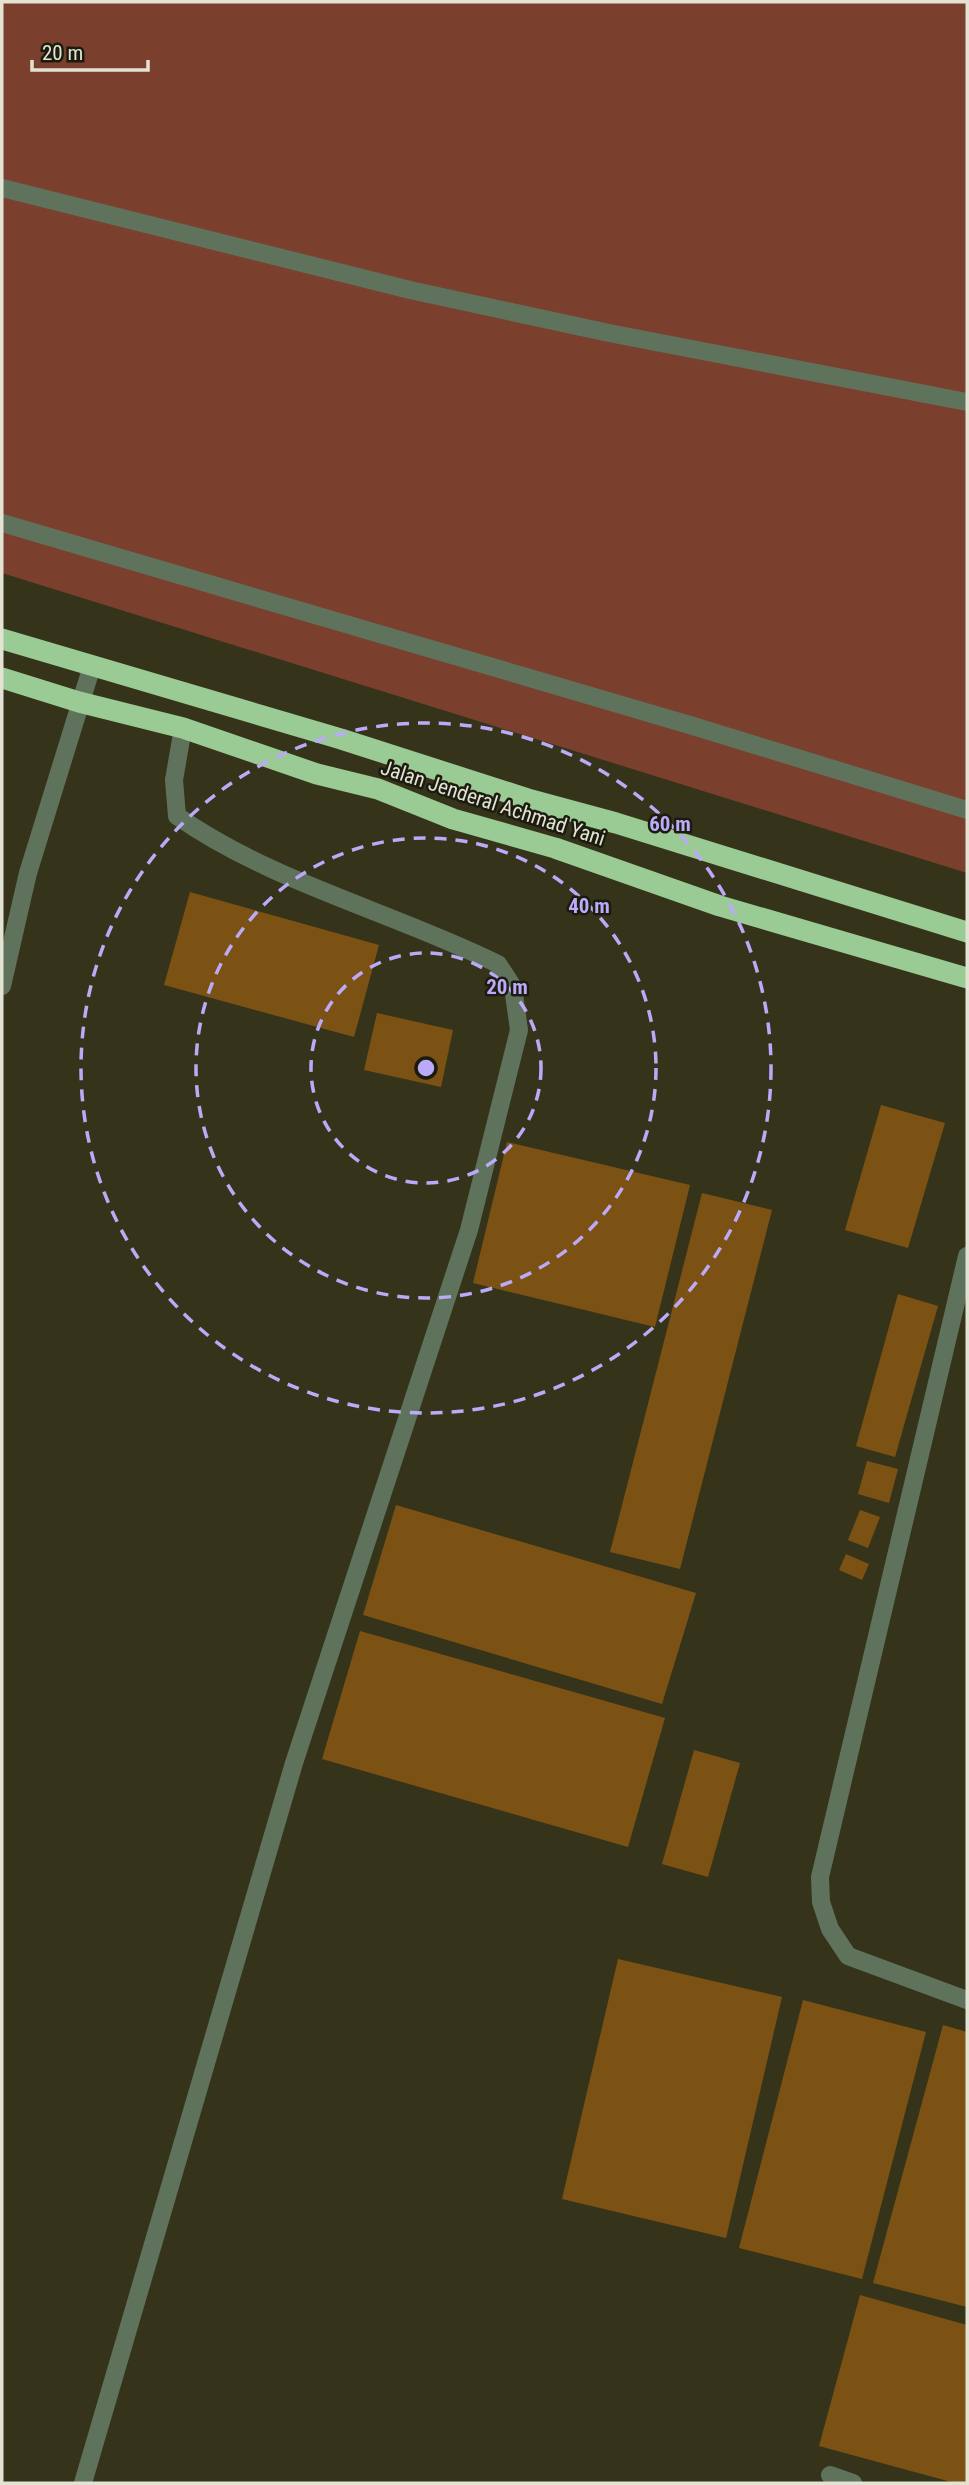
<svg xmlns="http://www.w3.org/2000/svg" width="969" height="2485" viewBox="0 0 969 2485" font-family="'Roboto Condensed',sans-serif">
<rect width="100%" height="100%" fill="#35341a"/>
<path fill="#7b3f2e" d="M 2,2 L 967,2 L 967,873 L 2,573 Z"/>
<g fill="#7b5213">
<path d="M 190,892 L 379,945 L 354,1037 L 164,985 Z"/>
<path d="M 377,1013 L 453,1030 L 441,1087 L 364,1070 Z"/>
<path d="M 881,1105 L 945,1123 L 908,1248 L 845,1230 Z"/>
<path d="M 507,1142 L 690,1185 L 655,1327 L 473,1283 Z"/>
<path d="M 702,1193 L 772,1210 L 680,1569 L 610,1552 Z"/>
<path d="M 898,1294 L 938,1306 L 895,1457 L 856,1446 Z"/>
<path d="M 867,1461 L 898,1469 L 889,1503 L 858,1494 Z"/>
<path d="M 396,1505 L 696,1593 L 662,1704 L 363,1615 Z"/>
<path d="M 860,1510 L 880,1517 L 868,1548 L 848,1540 Z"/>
<path d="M 846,1554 L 869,1564 L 862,1580 L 839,1570 Z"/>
<path d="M 360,1631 L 665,1718 L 628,1847 L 322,1759 Z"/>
<path d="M 694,1750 L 740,1763 L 708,1877 L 662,1864 Z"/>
<path d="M 618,1959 L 782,1997 L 726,2238 L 562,2199 Z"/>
<path d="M 803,2000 L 926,2032 L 862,2279 L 739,2248 Z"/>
<path d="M 943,2025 L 967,2032 L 967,2307 L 873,2283 Z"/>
<path d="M 860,2295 L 967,2325 L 967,2483 L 955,2483 L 819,2446 Z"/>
</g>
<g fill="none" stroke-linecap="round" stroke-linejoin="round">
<g stroke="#5f735c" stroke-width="18">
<path d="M 2,188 L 410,290 L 609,333 L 967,402"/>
<path d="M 2,523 L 693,726 L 967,810"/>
<path d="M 2,986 L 28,873 L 92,666"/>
<path d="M 967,1256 L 820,1877 L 821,1902 L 830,1929 L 848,1956 L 967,2000"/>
<path d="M 830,2475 L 853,2483"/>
<path d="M 83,2483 L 294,1763 L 469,1230 L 519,1030 L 513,987 L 498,964 C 393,912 273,883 177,816 L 174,780 L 183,728"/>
</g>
<g stroke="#9bcb94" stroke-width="21">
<path d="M 2,639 L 341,739 L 531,800 L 616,823 L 967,932"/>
<path d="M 2,678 L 79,702 L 183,728 L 317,774 L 378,789 L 453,819 L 555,848 L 720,906 L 967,978"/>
</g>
</g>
<g fill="none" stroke="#baaaf7" stroke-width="3.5" stroke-dasharray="12 9">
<circle cx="426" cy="1068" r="115"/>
<circle cx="426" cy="1068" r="230"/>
<circle cx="426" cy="1068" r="345"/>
</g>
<g text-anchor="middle" stroke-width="5" stroke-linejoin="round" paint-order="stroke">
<g font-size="21" fill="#e3e3d3" stroke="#1b1b0f">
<text transform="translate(493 803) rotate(18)" y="7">Jalan Jenderal Achmad Yani</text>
</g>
</g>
<circle cx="426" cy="1068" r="10" fill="#baaaf7" stroke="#1b1b0f" stroke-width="3.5"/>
<g font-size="21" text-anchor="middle" font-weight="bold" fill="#baaaf7" stroke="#1b1b0f" stroke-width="5" stroke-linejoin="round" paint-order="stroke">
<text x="670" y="831">60 m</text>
<text x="589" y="913">40 m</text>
<text x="507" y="994">20 m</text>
</g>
<rect width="969" height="2485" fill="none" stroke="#e3e3d3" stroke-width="7"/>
<path d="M32 60v10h116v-10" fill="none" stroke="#e3e3d3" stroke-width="3.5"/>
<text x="42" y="60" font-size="21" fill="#e3e3d3" stroke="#1b1b0f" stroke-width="5" paint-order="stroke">20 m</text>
</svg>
